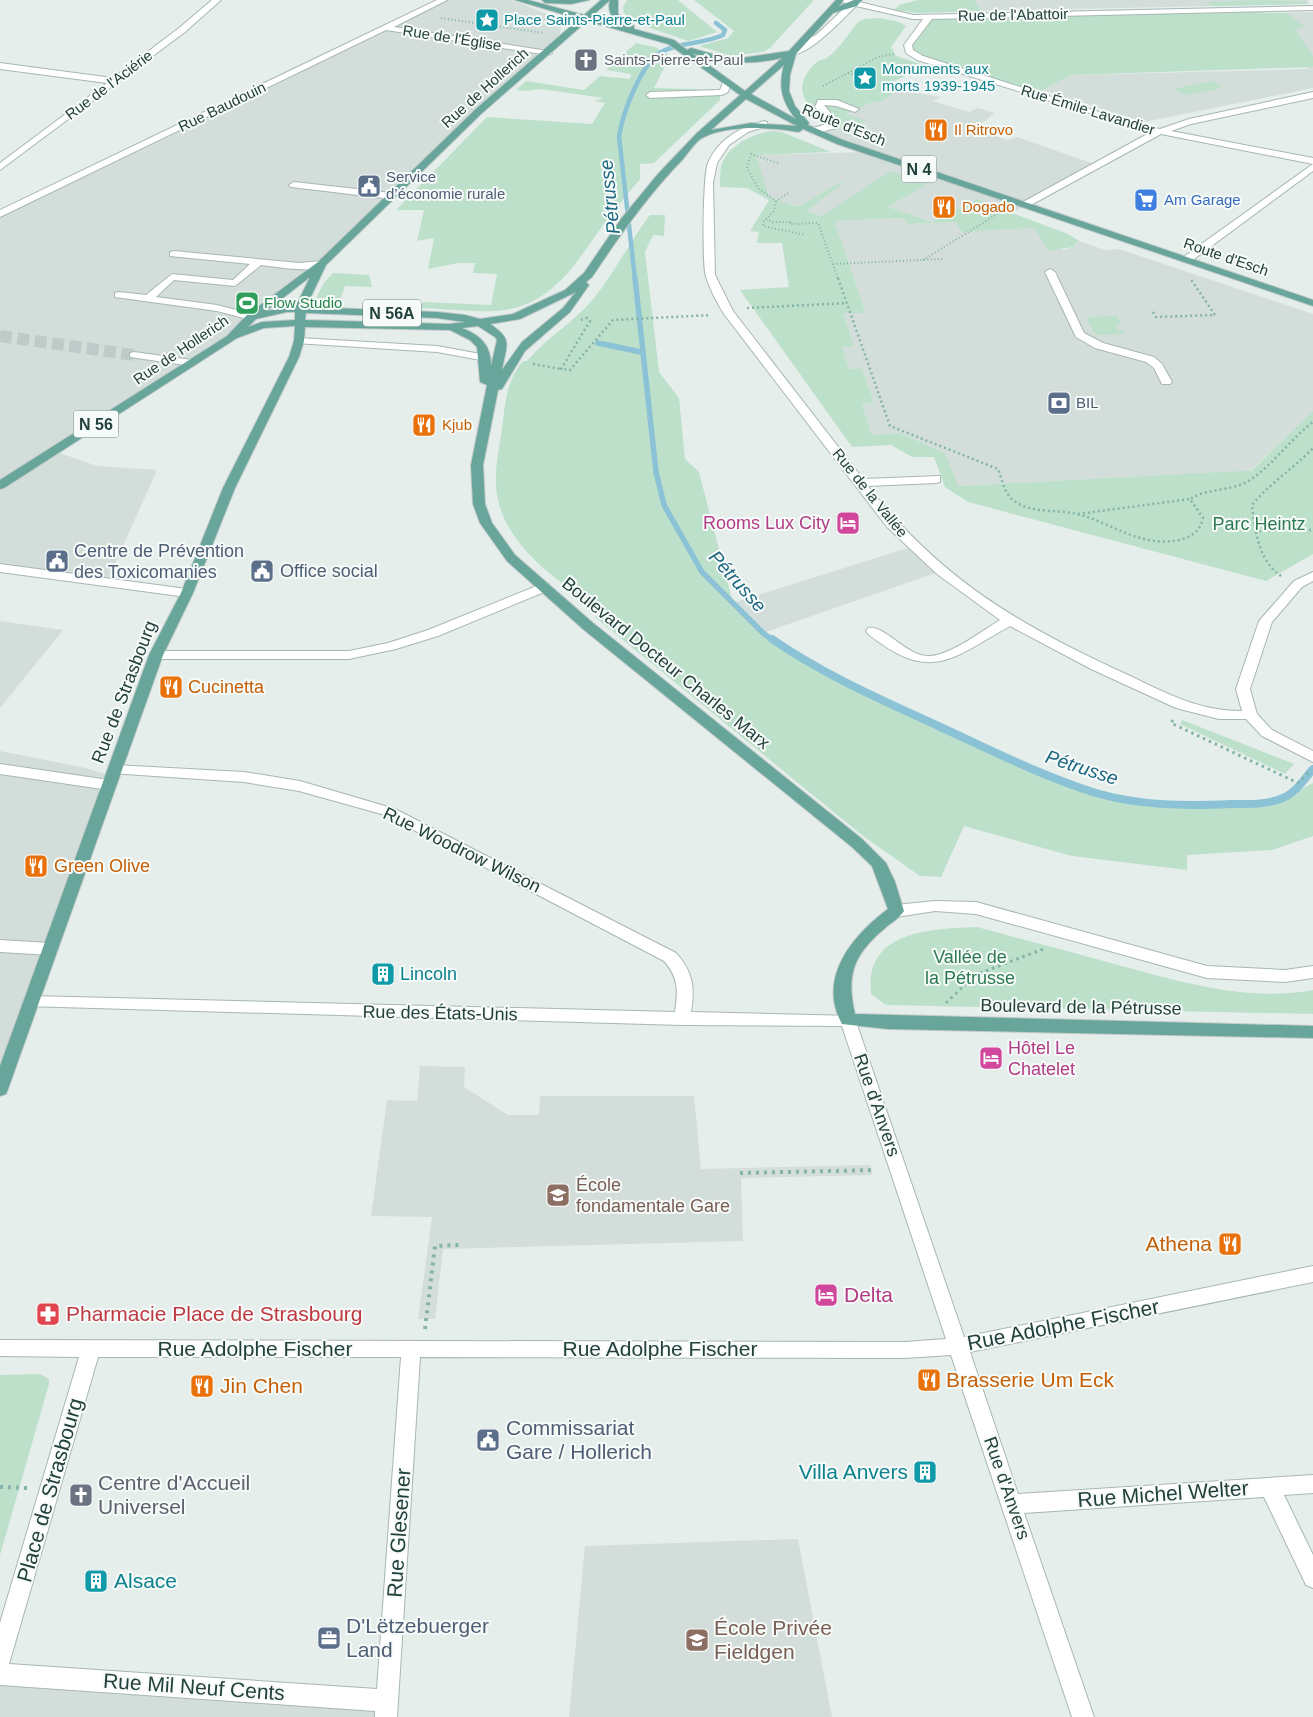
<svg xmlns="http://www.w3.org/2000/svg" width="1313" height="1717" viewBox="0 0 1313 1717" font-family="Arial,sans-serif">
<rect width="100%" height="100%" fill="#e5eeeb"/>
<g fill="#d3deda">
<path d="M 443,0 L 511,0 L 555,17 L 561,26 L 560,33 L 548,53 L 500,92 L 368,220 L 231,338 L 54,451 L 97,466 L 157,470 L 106,584 L 0,568 L 0,214 Z"/>
<path d="M 975,0 L 1307,0 L 1309,2 L 1305,4 L 981,11 Z"/>
<path d="M 1313,12 L 1313,88 L 1144,122 L 1043,90 L 1072,75 L 1308,69 L 1264,13 Z"/>
<path d="M 898,90 L 941,97 L 933,101 L 969,112 L 978,108 L 995,113 L 975,129 L 1008,140 L 1017,137 L 1097,165 L 1012,213 L 977,199 L 932,222 L 887,207 L 927,183 L 890,171 L 822,216 L 806,211 L 843,183 L 840,182 L 798,207 L 768,197 L 756,155 L 865,152 L 813,131 L 865,121 L 845,114 L 870,103 L 882,101 Z"/>
<path d="M 905,218 L 908,224 L 956,222 L 961,232 L 1035,228 L 1063,250 L 1073,247 L 1079,241 L 1105,250 L 1119,249 L 1313,314 L 1313,411 L 1250,471 L 957,486 L 945,453 L 900,433 L 872,435 L 862,404 L 874,403 L 862,368 L 849,369 L 842,347 L 854,346 L 843,313 L 866,312 L 833,221 Z"/>
<path d="M 914,546 L 941,571 L 763,633 L 733,603 Z"/>
<path d="M 0,621 L 63,630 L 0,708 Z"/>
<path d="M 0,751 L 86,768 L 112,776 L 0,1089 Z"/>
<path d="M 420,1066 L 465,1067 L 464,1087 L 508,1115 L 539,1115 L 540,1096 L 694,1096 L 701,1169 L 870,1165 L 873,1175 L 741,1178 L 743,1241 L 443,1249 L 435,1319 L 418,1319 L 432,1217 L 371,1216 L 387,1100 L 417,1101 Z"/>
<path d="M 798,1539 L 832,1717 L 569,1717 L 585,1546 Z"/>
<path d="M 0,1674 L 387,1701 L 386,1717 L 0,1717 Z"/>
</g>
<g fill="#bde0ca">
<path d="M 627,0 L 678,0 L 717,32 L 688,41 L 636,23 L 624,13 L 623,7 Z"/>
<path d="M 694,0 L 812,0 L 813,1 L 770,48 L 763,52 L 731,56 L 699,46 L 728,38 L 734,31 Z"/>
<path d="M 918,0 L 975,0 L 981,11 L 918,13 L 894,10 L 899,5 Z"/>
<path d="M 1266,0 L 1309,2 L 1305,4 L 1214,6 L 1207,2 Z"/>
<path d="M 1261,9 L 1264,13 L 1287,13 L 1304,26 L 1295,30 L 1313,56 L 1313,67 L 1072,75 L 1035,94 L 909,51 L 911,39 L 929,17 Z"/>
<path d="M 880,18 L 899,22 L 906,26 L 891,47 L 896,56 L 927,66 L 881,87 L 898,90 L 882,101 L 870,103 L 846,114 L 866,121 L 842,130 C 815,115 783,92 817,62 C 820,59 825,60 828,57 C 839,49 849,33 858,22 L 864,19 Z"/>
<path d="M 636,43 L 655,47 L 670,56 L 654,88 L 696,89 L 702,95 L 720,95 L 720,100 L 654,163 L 640,164 L 640,179 C 629,193 617,206 606,221 C 576,262 553,308 494,311 C 471,312 445,309 421,308 L 423,302 L 491,305 L 497,274 L 473,273 L 475,263 L 458,263 L 428,269 L 434,238 L 417,241 L 424,210 L 396,210 L 487,117 L 592,124 L 605,103 L 594,101 L 604,98 L 541,89 L 526,91 L 516,90 L 526,81 L 584,90 L 600,76 L 630,79 L 631,74 L 606,70 Z"/>
<path d="M 1212,81 L 1223,88 L 1184,95 L 1174,89 Z"/>
<path d="M 773,131 L 782,132 L 831,152 L 756,155 L 769,197 L 798,207 L 840,182 L 844,183 L 806,211 L 822,216 L 890,171 L 928,183 L 888,207 L 932,222 L 977,199 L 1006,208 L 1004,210 L 1068,234 L 1079,241 L 1073,247 L 1048,251 L 1035,228 L 961,232 L 956,222 L 907,224 L 904,218 L 834,221 L 866,313 L 843,313 L 854,346 L 842,347 L 849,369 L 862,368 L 874,403 L 862,404 L 872,435 L 900,433 L 945,453 L 958,486 L 1240,471 L 1251,471 L 1313,411 L 1313,554 L 1266,581 L 968,502 L 945,487 L 934,457 L 912,457 L 891,445 L 852,447 L 740,290 L 789,287 L 782,243 L 757,243 L 759,232 L 750,231 L 769,200 L 747,188 L 720,187 C 720,181 720,173 721,167 C 726,146 754,133 773,131 Z"/>
<path d="M 650,215 L 665,215 L 664,236 L 653,235 L 645,252 L 659,372 L 679,398 L 685,459 L 699,472 L 733,603 L 763,633 L 801,660 L 842,682 L 1049,776 L 1097,793 L 1140,802 L 1173,805 L 1261,803 L 1285,797 L 1313,783 L 1313,836 L 1272,850 L 1187,855 L 1187,870 L 1072,856 L 964,826 L 941,877 L 920,876 L 863,836 L 595,617 L 603,613 C 560,581 500,546 496,486 C 495,468 499,448 502,429 C 505,405 506,381 523,361 L 527,361 C 547,337 575,322 594,298 C 615,272 630,241 650,215 Z"/>
<path d="M 333,273 L 369,275 L 372,287 L 345,286 L 339,303 L 318,302 L 316,299 L 323,284 Z"/>
<path d="M 1117,316 L 1121,324 L 1115,325 L 1119,331 L 1123,331 L 1125,334 L 1096,335 L 1086,317 Z"/>
<path d="M 1182,720 L 1294,764 L 1285,774 L 1180,724 Z"/>
<path d="M 977,927 C 1024,940 1071,952 1118,965 C 1181,982 1247,1002 1313,990 L 1313,1014 L 886,1005 L 871,994 C 864,930 931,929 977,927 Z"/>
<path d="M 40,1374 L 49,1379 L 49,1384 L 0,1555 L 0,1375 Z"/>
</g>
<g fill="none" stroke-linecap="round" stroke-linejoin="round">
<path stroke="#8bc2d5" stroke-width="4.5" d="M 635,279 L 619,136 C 623,113 641,62 663,51 C 682,42 704,44 723,35 L 725,30 L 716,23"/>
<g stroke="#8bc2d5" stroke-width="5.5">
<path d="M 635,278 L 656,472 L 664,505 L 702,572 L 763,633 L 774,641"/>
<path d="M 598,343 L 641,352"/>
</g>
<path stroke="#8bc2d5" stroke-width="8" d="M 772,639 C 824,675 880,699 936,725 C 989,749 1041,776 1096,793 C 1140,806 1186,806 1231,804 C 1249,804 1271,805 1287,796 C 1298,790 1305,778 1313,769"/>
<path stroke="#becbc8" stroke-width="12" stroke-dasharray="12 5.5" stroke-linecap="butt" d="M 0,336 L 134,355"/>
<g stroke="#a7b7b3" stroke-width="2">
<g id="minor">
<path d="M 212,0 L 221,0 L 185,32 L 0,170 L 0,163 L 107,83 L 0,69 L 0,63 L 113,78 L 179,28 Z"/>
<path d="M 437,0 L 447,0 L 394,27 L 548,51 L 552,53 L 548,55 L 386,30 L 0,217 L 0,210 Z"/>
<path d="M 837,0 L 851,0 L 913,15 L 1313,6 L 1313,10 L 932,19 L 912,45 L 913,50 L 923,56 L 1140,125 L 1160,129 L 1189,119 L 1313,92 L 1313,98 L 1191,124 L 1171,131 L 1313,158 L 1313,164 L 1161,134 L 1029,206 L 1023,206 L 1023,202 L 1151,132 L 917,60 L 906,53 L 904,45 L 923,19 L 913,19 L 856,6 C 843,19 808,57 789,55 L 789,51 L 816,35 L 849,4 Z"/>
<path d="M 724,80 L 731,82 L 728,92 L 722,95 L 650,98 L 646,95 L 650,92 L 720,90 Z"/>
<path d="M 818,100 L 837,100 L 859,109 L 855,112 L 836,106 L 824,105 L 839,123 L 836,128 L 813,134 L 809,131 L 810,129 L 830,123 L 815,107 Z"/>
<path d="M 764,121 L 767,122 L 767,126 L 748,132 L 729,145 L 717,163 L 713,183 L 715,275 L 733,311 L 863,479 L 940,476 L 940,482 L 936,483 L 868,486 C 940,579 1022,627 1128,675 C 1166,693 1198,711 1242,711 L 1236,689 L 1259,621 L 1294,581 L 1313,572 L 1313,581 L 1302,587 L 1272,622 L 1250,689 L 1257,714 L 1272,730 L 1313,751 L 1313,762 L 1262,736 L 1246,719 L 1219,719 L 1176,708 L 1091,669 L 1010,626 C 950,660 930,683 868,634 L 866,631 L 868,628 C 885,624 907,658 931,656 C 952,654 982,631 1000,620 L 937,574 L 887,527 L 724,314 C 717,303 710,289 706,277 C 702,265 703,174 708,163 C 718,139 741,127 764,121 Z"/>
<path d="M 1313,164 L 1313,171 L 1190,262 L 1182,262 L 1182,258 Z"/>
<path d="M 294,182 L 392,193 L 397,196 L 392,199 L 291,187 L 289,185 Z"/>
<path d="M 174,251 L 299,263 L 322,261 L 327,264 C 315,274 277,267 261,265 L 235,286 L 174,280 L 156,297 L 217,305 L 255,315 L 256,317 L 251,320 L 217,311 L 115,297 L 115,293 L 119,292 L 146,295 L 172,274 L 233,280 L 250,264 L 170,256 L 170,252 Z"/>
<path d="M 1050,269 L 1055,272 L 1084,333 L 1103,343 L 1154,357 L 1162,364 L 1172,382 L 1170,384 L 1162,384 L 1154,368 L 1146,362 L 1095,348 L 1076,337 L 1045,272 Z"/>
<path d="M 299,338 L 437,346 L 486,355 L 491,358 L 486,361 L 437,352 L 295,343 L 294,341 Z"/>
<path d="M 134,352 L 192,360 L 197,363 L 192,366 L 130,357 L 130,353 Z"/>
<path d="M 0,564 L 187,589 L 193,593 L 187,597 L 0,572 Z"/>
<path d="M 544,583 L 549,584 L 550,587 L 549,590 L 438,636 L 396,649 L 349,659 L 156,659 L 149,655 L 156,651 L 349,651 L 388,643 L 428,630 Z"/>
<path d="M 0,764 L 109,780 L 116,785 L 109,790 L 0,774 Z"/>
<path d="M 115,765 L 244,772 L 300,781 L 395,809 L 676,953 C 693,972 695,987 691,1012 L 854,1016 L 964,1337 L 1313,1266 L 1313,1282 L 970,1352 L 1018,1494 L 1313,1475 L 1313,1493 L 1284,1495 L 1313,1555 L 1313,1588 L 1306,1585 L 1264,1497 L 1024,1513 L 1094,1717 L 1072,1717 L 951,1355 L 905,1358 L 420,1357 L 397,1717 L 375,1717 L 375,1711 L 0,1685 L 0,1623 L 79,1357 L 0,1356 L 0,1340 L 905,1342 L 946,1339 L 842,1026 L 682,1025 L 25,1006 L 23,1002 L 25,998 L 31,996 L 675,1012 C 678,991 679,978 664,961 L 385,815 L 299,791 L 244,782 L 110,773 L 108,770 ZM 98,1357 L 401,1357 L 377,1689 L 9,1664 Z"/>
<path d="M 935,901 L 976,902 L 1207,966 L 1285,970 L 1313,966 L 1313,978 L 1285,982 L 1207,978 L 976,914 L 935,911 L 896,917 L 891,915 L 888,911 L 891,907 L 896,905 Z"/>
<path d="M 0,940 L 50,943 L 56,945 L 58,949 L 56,953 L 50,955 L 0,952 Z"/>
</g>
</g>
<g stroke="#c1cac8" stroke-width="2">
<g id="major">
<path d="M 515,0 L 528,0 L 584,15 L 601,0 L 610,0 L 591,17 L 622,26 C 612,19 607,12 610,0 L 618,0 L 618,14 L 634,26 L 634,29 L 674,40 L 687,50 L 691,48 L 716,55 L 741,58 L 789,51 L 836,0 L 844,0 L 839,6 L 854,0 L 862,0 L 857,6 L 833,13 L 796,54 L 790,75 L 789,91 L 795,106 L 809,123 L 808,125 L 843,140 L 1313,300 L 1313,306 L 837,144 L 803,129 L 799,132 C 773,127 728,125 704,137 C 696,140 689,152 683,159 C 648,195 620,235 592,277 L 586,282 L 589,285 L 570,312 L 525,351 L 502,389 L 498,390 L 483,465 L 485,504 L 492,523 L 515,555 L 593,623 L 862,839 L 886,863 L 895,882 L 904,911 C 899,919 890,923 884,929 C 853,955 846,976 855,1014 L 1313,1026 L 1313,1038 L 888,1029 L 842,1024 C 817,978 852,936 888,909 L 872,866 L 852,847 L 583,629 L 507,561 L 480,523 L 473,504 L 471,465 L 487,385 L 480,382 L 477,347 L 470,340 L 450,330 L 305,327 L 304,341 L 299,357 L 235,488 L 193,593 L 163,655 L 8,1089 L 6,1094 L 0,1096 L 0,1066 L 149,655 L 181,593 L 223,488 L 289,357 L 294,341 L 295,326 L 264,328 L 237,338 L 4,488 L 0,489 L 0,480 L 227,336 L 247,315 L 318,262 L 476,109 L 579,19 ZM 587,21 L 668,44 L 740,95 L 697,133 L 658,174 L 621,219 L 584,273 L 565,290 L 513,314 L 480,319 L 465,315 L 437,312 L 306,307 L 326,265 L 482,113 ZM 692,53 C 722,64 751,65 782,58 L 745,91 ZM 784,65 C 778,87 782,102 796,119 L 751,94 ZM 746,99 L 797,126 L 751,123 L 711,130 ZM 310,277 L 296,306 L 266,311 ZM 576,292 L 563,308 L 522,342 L 502,370 C 506,345 514,340 490,324 L 520,319 ZM 287,312 L 295,312 L 295,320 L 262,322 L 248,327 L 256,319 ZM 306,313 L 437,318 L 465,322 L 450,324 L 305,320 ZM 478,326 L 495,337 L 497,340 L 491,366 C 491,345 481,336 462,328 Z"/>
<path d="M 542,0 L 589,0 L 571,4 L 545,3 Z"/>
</g>
</g>
<g stroke="#84b3a9" stroke-width="2" stroke-dasharray="1 2.5" stroke-linecap="butt">
<path d="M 441,18 L 544,33"/>
<path d="M 848,73 L 865,78"/>
<path d="M 823,86 L 878,57 L 894,54"/>
<path d="M 778,163 L 751,154 L 747,168 L 758,188 L 776,201 L 790,192"/>
<path d="M 776,201 L 774,211 L 763,222 L 763,226 L 805,235"/>
<path d="M 766,219 L 773,222 L 790,222 L 790,224 L 818,223 L 838,279"/>
<path d="M 923,260 L 999,213"/>
<path d="M 833,264 L 943,259"/>
</g>
<g stroke="#84b3a9" stroke-width="2.5" stroke-dasharray="2 3" stroke-linecap="butt">
<path d="M 838,278 L 890,426 L 998,469 C 1002,479 1004,493 1013,500 C 1030,514 1056,509 1077,514 C 1113,523 1140,548 1179,540 C 1192,537 1200,531 1203,518 L 1190,499 C 1209,487 1235,492 1253,478 C 1275,462 1291,439 1313,422"/>
<path d="M 747,308 L 847,303"/>
<path d="M 1153,312 L 1156,317 L 1215,315 L 1190,278"/>
<path d="M 581,320 L 587,318 L 590,321 L 561,369 L 570,370 L 613,320 L 711,315"/>
<path d="M 533,364 L 561,369"/>
<path d="M 1078,514 L 1190,499"/>
<path d="M 1254,531 L 1313,530"/>
<path d="M 1281,576 C 1258,560 1255,531 1252,505 C 1270,483 1293,469 1313,448"/>
</g>
<g stroke="#84b3a9" stroke-width="3" stroke-dasharray="2.5 4" stroke-linecap="butt">
<path d="M 1173,720 L 1171,723 L 1298,783 L 1308,773"/>
<path d="M 946,1003 L 975,975 L 1046,948"/>
</g>
<g stroke="#84b3a9" stroke-width="4" stroke-dasharray="3 5" stroke-linecap="butt">
<path d="M 740,1173 L 876,1170"/>
<path d="M 425,1329 L 435,1246 L 459,1245"/>
<path d="M 0,1487 L 27,1488"/>
</g>
<use href="#minor" fill="#fff" fill-rule="evenodd"/>
<use href="#major" fill="#68a59b" fill-rule="evenodd"/>
</g>
<defs>
<g id="sight-square" transform="scale(1.25)"><rect x="-9" y="-9" width="18" height="18" rx="4" fill="#0f9aa8" stroke="#f6faf8"/><path d="M0-6L1.8-2.2L6-1.7L2.9 1.2L3.7 5.4L0 3.3L-3.7 5.4L-2.9 1.2L-6-1.7L-1.8-2.2Z" fill="#fff"/></g>
<g id="church-square" transform="scale(1.25)"><rect x="-9" y="-9" width="18" height="18" rx="4" fill="#6b7280" stroke="#f6faf8"/><path d="M-1.2-6h2.4v3.5h3.3v2.4h-3.3V6h-2.4V-.1h-3.3v-2.4h3.3Z" fill="#fff"/></g>
<g id="restaurant-square" transform="scale(1.25)"><rect x="-9" y="-9" width="18" height="18" rx="4" fill="#e8710a" stroke="#f6faf8"/><path d="M-5-6h1v4h1v-4h1v4h1v-4h1v5L-1.5 .5V6h-2V.5L-5-1ZM5-6V6H3V1.5H1.5Q1.5-4 5-6Z" fill="#fff"/></g>
<g id="civic-square" transform="scale(1.25)"><rect x="-9" y="-9" width="18" height="18" rx="4" fill="#5c6f8a" stroke="#f6faf8"/><path d="M-.6-6.5H3V-4.5H.6V-3L4-1V1h2V6H-6V1h2V-1L-.6-3ZM-1.2 2.5V6h2.4V2.5Z" fill="#fff"/></g>
<g id="supermarket-square" transform="scale(1.25)"><rect x="-9" y="-9" width="18" height="18" rx="4" fill="#3f7fe0" stroke="#f6faf8"/><path d="M-6-5.5h2.5l.6 2H6L4.5 2H-2.5L-4.4-4H-6ZM-1.5 3.2a1.3 1.3 0 1 0 .1 0ZM3 3.2a1.3 1.3 0 1 0 .1 0Z" fill="#fff"/></g>
<g id="stadium-square" transform="scale(1.25)"><rect x="-9" y="-9" width="18" height="18" rx="4" fill="#2e9e5b" stroke="#f6faf8"/><path d="M0-5a6.5 5 0 1 0 0 10a6.5 5 0 1 0 0-10ZM-3.5-1.8h7v3.6h-7Z" fill="#fff"/></g>
<g id="bank-square" transform="scale(1.25)"><rect x="-9" y="-9" width="18" height="18" rx="4" fill="#5c6f8a" stroke="#f6faf8"/><path d="M-6-4H6V4H-6ZM0-2.3a2.3 2.3 0 1 0 0 4.6a2.3 2.3 0 1 0 0-4.6Z" fill="#fff"/></g>
<g id="hotel-square" transform="scale(1.25)"><rect x="-9" y="-9" width="18" height="18" rx="4" fill="#d1479c" stroke="#f6faf8"/><path d="M-6-4.5h1.5V1H6V5H4.5V3h-9V5H-6ZM-4 0a1.8 1.8 0 1 1 3.6 0ZM.5 0V-2.5h3Q6-2.5 6 0Z" fill="#fff"/></g>
<g id="building-square" transform="scale(1.25)"><rect x="-9" y="-9" width="18" height="18" rx="4" fill="#0f9aa8" stroke="#f6faf8"/><path d="M-4-6H4V6H1V3H-1V6H-4ZM-2.5-4.3h1.7v1.8h-1.7ZM.8-4.3h1.7v1.8H.8ZM-2.5-1h1.7V.8h-1.7ZM.8-1h1.7V.8H.8Z" fill="#fff"/></g>
<g id="school-square" transform="scale(1.25)"><rect x="-9" y="-9" width="18" height="18" rx="4" fill="#8d6e63" stroke="#f6faf8"/><path d="M0-5L7-2L0 1L-7-2ZM-4 1L0 2.5L4 1V4Q0 6-4 4Z" fill="#fff"/></g>
<g id="pharmacy-square" transform="scale(1.25)"><rect x="-9" y="-9" width="18" height="18" rx="4" fill="#e0444e" stroke="#f6faf8"/><path d="M-2-6h4v4h4v4h-4v4h-4v-4h-4v-4h4Z" fill="#fff"/></g>
<g id="office-square" transform="scale(1.25)"><rect x="-9" y="-9" width="18" height="18" rx="4" fill="#5c6f8a" stroke="#f6faf8"/><path d="M-6-3h4V-5.5h4V-3h4V5H-6ZM-1-4.5V-3h2v-1.5ZM-6 0V1H6V0Z" fill="#fff"/></g>
</defs>
<g fill-rule="evenodd">
<use href="#sight-square" x="487" y="20"/>
<use href="#church-square" x="586" y="60"/>
<use href="#sight-square" x="865" y="78"/>
<use href="#restaurant-square" x="936" y="130"/>
<use href="#civic-square" x="369" y="186"/>
<use href="#supermarket-square" x="1146" y="200"/>
<use href="#restaurant-square" x="944" y="207"/>
<use href="#stadium-square" x="247" y="303"/>
<use href="#bank-square" x="1059" y="403"/>
<use href="#restaurant-square" x="424" y="425"/>
<use href="#hotel-square" x="848" y="523"/>
<use href="#civic-square" x="57" y="561"/>
<use href="#civic-square" x="262" y="571"/>
<use href="#restaurant-square" x="171" y="687"/>
<use href="#restaurant-square" x="36" y="866"/>
<use href="#building-square" x="383" y="974"/>
<use href="#hotel-square" x="991" y="1058"/>
<use href="#school-square" x="558" y="1195"/>
<use href="#restaurant-square" x="1230" y="1244"/>
<use href="#hotel-square" x="826" y="1295"/>
<use href="#pharmacy-square" x="48" y="1314"/>
<use href="#restaurant-square" x="929" y="1380"/>
<use href="#restaurant-square" x="202" y="1386"/>
<use href="#civic-square" x="488" y="1440"/>
<use href="#building-square" x="925" y="1472"/>
<use href="#church-square" x="81" y="1495"/>
<use href="#building-square" x="96" y="1581"/>
<use href="#office-square" x="329" y="1638"/>
<use href="#school-square" x="697" y="1640"/>
</g>
<g text-anchor="middle" stroke-width="4" stroke-linejoin="round" paint-order="stroke">
<g font-size="15" fill="#23413c" stroke="#f6faf8">
<text transform="translate(1013 15) rotate(-1)" y="5">Rue de l'Abattoir</text>
<text transform="translate(452 38) rotate(9)" y="5">Rue de l'Église</text>
<text transform="translate(109 85) rotate(-37)" y="5">Rue de l'Aciérie</text>
<text transform="translate(485 88) rotate(-42)" y="5">Rue de Hollerich</text>
<text transform="translate(222 107) rotate(-26)" y="5">Rue Baudouin</text>
<text transform="translate(1088 110) rotate(17)" y="5">Rue Émile Lavandier</text>
<text transform="translate(844 125) rotate(22)" y="5">Route d'Esch</text>
<text transform="translate(1226 257) rotate(19)" y="5">Route d'Esch</text>
<text transform="translate(181 350) rotate(-34)" y="5">Rue de Hollerich</text>
<text transform="translate(870 493) rotate(51)" y="5">Rue de la Vallée</text>
</g>
<g font-size="15" fill="#0d838f" stroke="#f6faf8" text-anchor="start">
<text x="504" y="25">Place Saints-Pierre-et-Paul</text>
<text x="882" y="74">Monuments aux<tspan x="882" dy="17">morts 1939-1945</tspan></text>
</g>
<g font-size="15" fill="#5b616d" stroke="#f6faf8" text-anchor="start">
<text x="604" y="65">Saints-Pierre-et-Paul</text>
</g>
<g font-size="15" fill="#c56008" stroke="#f6faf8" text-anchor="start">
<text x="954" y="135">Il Ritrovo</text>
<text x="962" y="212">Dogado</text>
<text x="442" y="430">Kjub</text>
</g>
<g font-size="15" fill="#4e5e75" stroke="#f6faf8" text-anchor="start">
<text x="386" y="182">Service<tspan x="386" dy="17">d’économie rurale</tspan></text>
<text x="1076" y="408">BIL</text>
</g>
<g font-size="15" fill="#366cbe" stroke="#f6faf8" text-anchor="start">
<text x="1164" y="205">Am Garage</text>
</g>
<g font-size="15" fill="#27864d" stroke="#f6faf8" text-anchor="start">
<text x="264" y="308">Flow Studio</text>
</g>
<g fill="#f6faf8" stroke="#627874" stroke-width="1">
<rect x="901.5" y="155.5" width="35" height="27" rx="4"/>
<rect x="363" y="299.5" width="58" height="27" rx="4"/>
<rect x="73.5" y="410.5" width="45" height="27" rx="4"/>
</g>
<g font-size="16" font-weight="bold" fill="#23413c">
<text x="919" y="175">N 4</text>
<text x="392" y="319">N 56A</text>
<text x="96" y="430">N 56</text>
</g>
<g font-size="18" fill="#b23c85" stroke="#f6faf8" text-anchor="end">
<text x="830" y="529">Rooms Lux City</text>
<text x="1008" y="1054" text-anchor="start">Hôtel Le<tspan x="1008" dy="21">Chatelet</tspan></text>
</g>
<g font-size="18" fill="#2b7a51" stroke="#f6faf8">
<text x="1259" y="530">Parc Heintz</text>
<text x="970" y="963">Vallée de<tspan x="970" dy="21">la Pétrusse</tspan></text>
</g>
<g font-size="18" fill="#4e5e75" stroke="#f6faf8" text-anchor="start">
<text x="74" y="557">Centre de Prévention<tspan x="74" dy="21">des Toxicomanies</tspan></text>
<text x="280" y="577">Office social</text>
</g>
<g font-size="18" fill="#23413c" stroke="#f6faf8">
<text transform="translate(666 663) rotate(39)" y="6">Boulevard Docteur Charles Marx</text>
<text transform="translate(124 692) rotate(-69)" y="6">Rue de Strasbourg</text>
<text transform="translate(462 850) rotate(26)" y="6">Rue Woodrow Wilson</text>
<text transform="translate(1081 1007) rotate(1)" y="6">Boulevard de la Pétrusse</text>
<text transform="translate(440 1013) rotate(1)" y="6">Rue des États-Unis</text>
<text transform="translate(877 1105) rotate(71)" y="6">Rue d'Anvers</text>
<text transform="translate(1007 1488) rotate(71)" y="6">Rue d'Anvers</text>
</g>
<g font-size="18" fill="#c56008" stroke="#f6faf8" text-anchor="start">
<text x="188" y="693">Cucinetta</text>
<text x="54" y="872">Green Olive</text>
</g>
<g font-size="18" fill="#0d838f" stroke="#f6faf8" text-anchor="start">
<text x="400" y="980">Lincoln</text>
</g>
<g font-size="18" fill="#785e54" stroke="#f6faf8" text-anchor="start">
<text x="576" y="1191">École<tspan x="576" dy="21">fondamentale Gare</tspan></text>
</g>
<g font-size="19" font-style="italic" fill="#1a6580" stroke="#f6faf8">
<text transform="translate(609 197) rotate(-96)" y="7">Pétrusse</text>
<text transform="translate(738 581) rotate(48)" y="7">Pétrusse</text>
<text transform="translate(1082 767) rotate(18)" y="7">Pétrusse</text>
</g>
<g font-size="21" fill="#c56008" stroke="#f6faf8" text-anchor="start">
<text x="1212" y="1251" text-anchor="end">Athena</text>
<text x="946" y="1387">Brasserie Um Eck</text>
<text x="220" y="1393">Jin Chen</text>
</g>
<g font-size="21" fill="#b23c85" stroke="#f6faf8" text-anchor="start">
<text x="844" y="1302">Delta</text>
</g>
<g font-size="21" fill="#be3a42" stroke="#f6faf8" text-anchor="start">
<text x="66" y="1321">Pharmacie Place de Strasbourg</text>
</g>
<g font-size="21" fill="#23413c" stroke="#f6faf8">
<text transform="translate(1063 1325) rotate(-11)" y="7">Rue Adolphe Fischer</text>
<text x="255" y="1356">Rue Adolphe Fischer</text>
<text x="660" y="1356">Rue Adolphe Fischer</text>
<text transform="translate(50 1490) rotate(-74)" y="7">Place de Strasbourg</text>
<text transform="translate(1163 1494) rotate(-4)" y="7">Rue Michel Welter</text>
<text transform="translate(399 1533) rotate(-86)" y="7">Rue Glesener</text>
<text transform="translate(194 1687) rotate(4)" y="7">Rue Mil Neuf Cents</text>
</g>
<g font-size="21" fill="#4e5e75" stroke="#f6faf8" text-anchor="start">
<text x="506" y="1435">Commissariat<tspan x="506" dy="24">Gare / Hollerich</tspan></text>
<text x="346" y="1633">D'Lëtzebuerger<tspan x="346" dy="24">Land</tspan></text>
</g>
<g font-size="21" fill="#0d838f" stroke="#f6faf8" text-anchor="end">
<text x="908" y="1479">Villa Anvers</text>
<text x="114" y="1588" text-anchor="start">Alsace</text>
</g>
<g font-size="21" fill="#5b616d" stroke="#f6faf8" text-anchor="start">
<text x="98" y="1490">Centre d'Accueil<tspan x="98" dy="24">Universel</tspan></text>
</g>
<g font-size="21" fill="#785e54" stroke="#f6faf8" text-anchor="start">
<text x="714" y="1635">École Privée<tspan x="714" dy="24">Fieldgen</tspan></text>
</g>
</g>
</svg>
